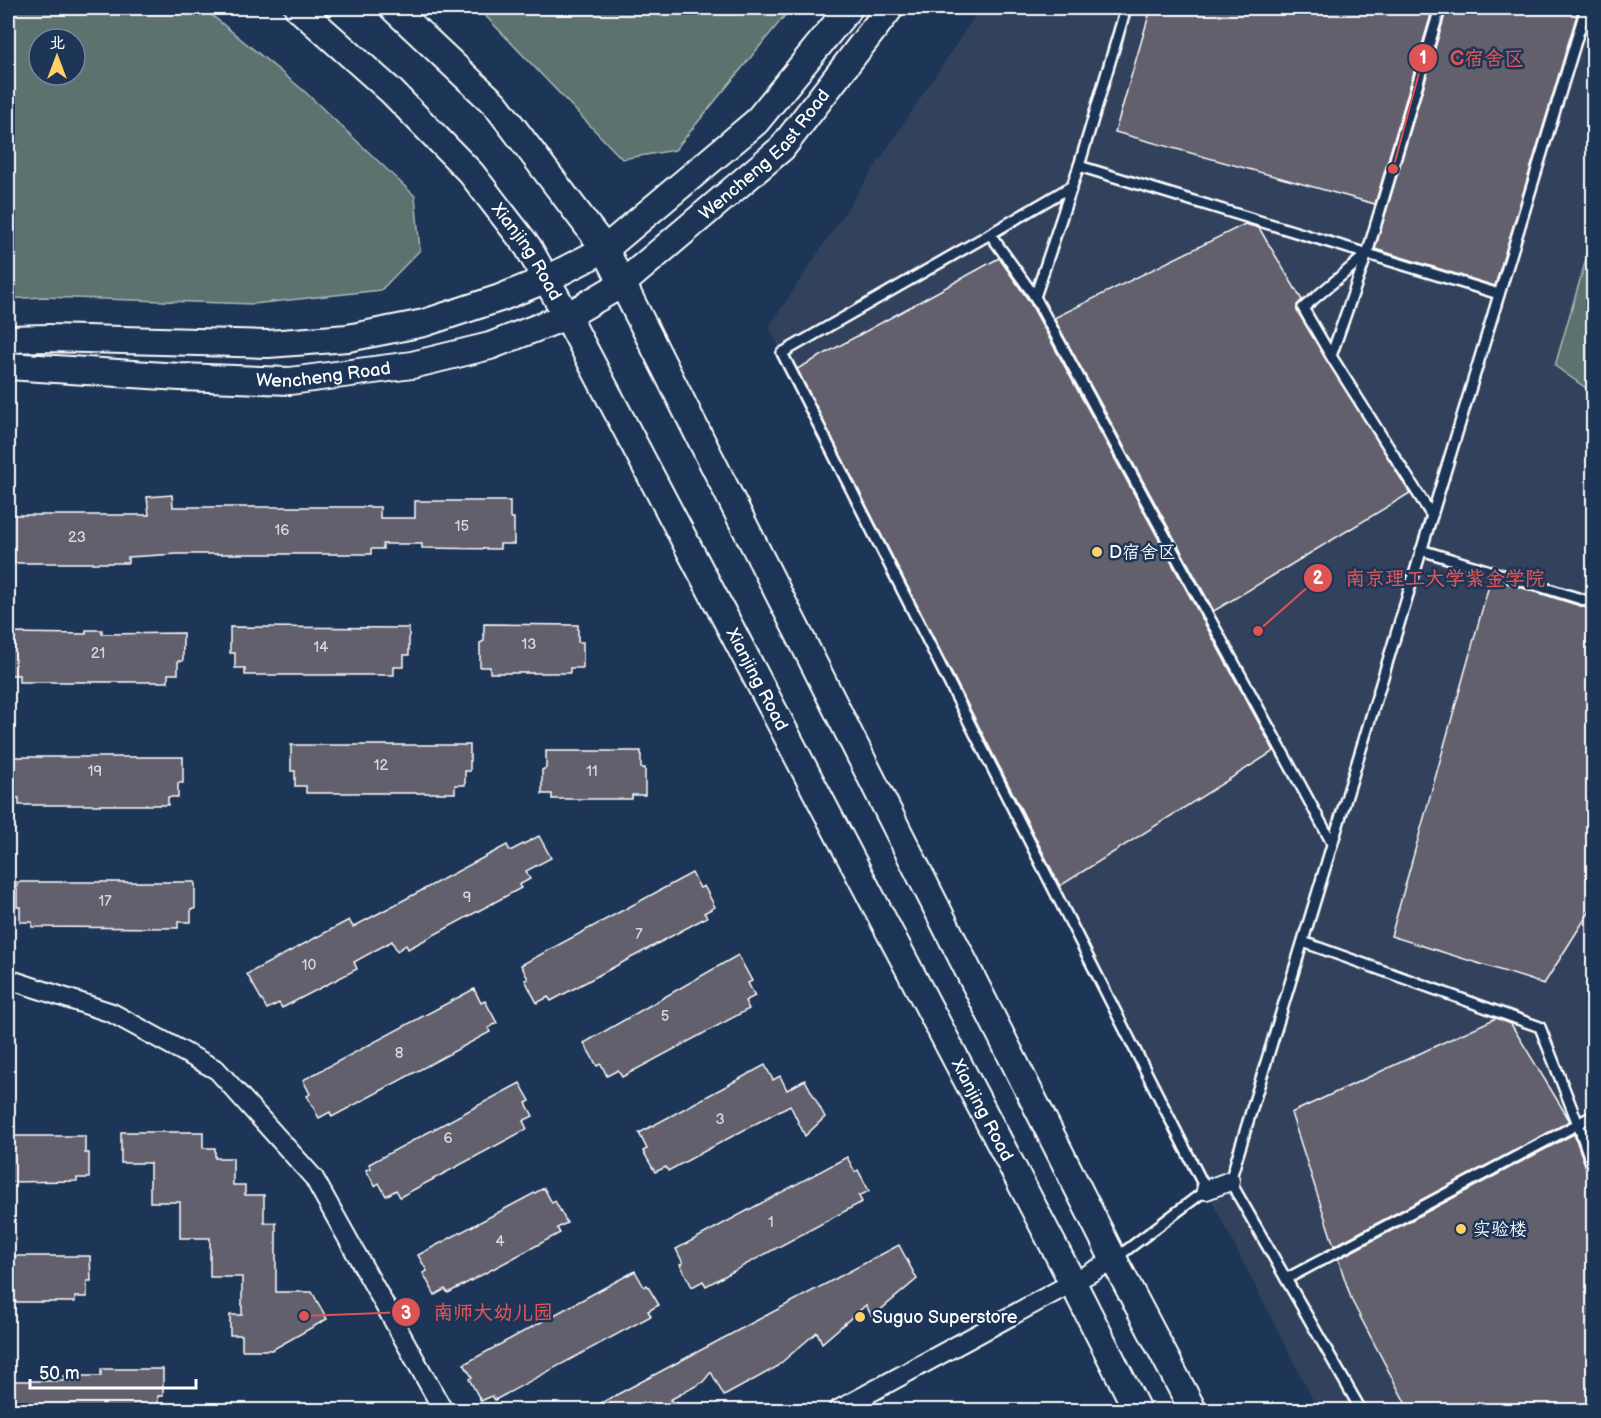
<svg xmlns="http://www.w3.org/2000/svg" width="1601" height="1418" viewBox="0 0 1601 1418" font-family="'Balsamiq Sans','LXGW WenKai TC',sans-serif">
<rect width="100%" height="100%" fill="#1d3557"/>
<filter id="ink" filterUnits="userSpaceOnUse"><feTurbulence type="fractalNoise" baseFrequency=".0167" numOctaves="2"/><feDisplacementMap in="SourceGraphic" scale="12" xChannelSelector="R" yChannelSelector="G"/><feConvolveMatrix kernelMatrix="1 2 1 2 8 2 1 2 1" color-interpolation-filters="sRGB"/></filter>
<g filter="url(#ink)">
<path fill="#32425d" d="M 980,8 L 1593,8 L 1593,1410 L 1318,1410 L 769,327 Z"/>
<g fill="#5b726e" stroke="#adb8b6" stroke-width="1.5" fill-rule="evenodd">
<path d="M 8,8 L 203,8 L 303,90 L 415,196 L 420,250 L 381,290 L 253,304 L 43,297 L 8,299 ZM 39,39 L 75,39 L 75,75 L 39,75 Z"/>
<path d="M 478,8 L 791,8 L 675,150 L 622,159 Z"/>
<path d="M 1593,235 L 1593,393 L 1555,366 Z"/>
</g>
<g fill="#62616c" stroke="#fff" stroke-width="1.5">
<path d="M 1151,8 L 1433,8 L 1375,204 L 1115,132 Z"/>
<path d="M 1447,8 L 1579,8 L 1495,286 L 1375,249 Z"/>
<path d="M 1245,224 L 1259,228 L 1302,300 L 1297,305 L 1297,311 L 1410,493 L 1214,611 L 1054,318 Z"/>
<path d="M 999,258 L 1029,301 L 1274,751 L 1060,886 L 797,369 Z"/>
<path d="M 172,495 L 173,507 L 380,507 L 380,518 L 415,518 L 415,501 L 510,501 L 510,518 L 514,518 L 514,544 L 500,544 L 500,549 L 422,548 L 422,544 L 383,544 L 383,549 L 371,549 L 371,554 L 177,554 L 128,557 L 128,563 L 8,563 L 8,515 L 149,515 L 147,497 Z"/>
<path d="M 1491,578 L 1593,610 L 1593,906 L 1544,984 L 1391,936 Z"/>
<path d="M 484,624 L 578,625 L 578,642 L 583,642 L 583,668 L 570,668 L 570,673 L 490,673 L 490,667 L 480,667 L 480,643 L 484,641 Z"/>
<path d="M 230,627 L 409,628 L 409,655 L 404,655 L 404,667 L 394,667 L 394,675 L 245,675 L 245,668 L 235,668 L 235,653 L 230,653 Z"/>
<path d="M 86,630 L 102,630 L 102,634 L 183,633 L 183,661 L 178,661 L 178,674 L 168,674 L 168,682 L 19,682 L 19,675 L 8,675 L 8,633 L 86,634 Z"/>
<path d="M 291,745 L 470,745 L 470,771 L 465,771 L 465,785 L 455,785 L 455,793 L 306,793 L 306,786 L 295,786 L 295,771 L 291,771 Z"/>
<path d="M 546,751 L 641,751 L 641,768 L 645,768 L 645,795 L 632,795 L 632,799 L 552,799 L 552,794 L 542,794 L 542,770 L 546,768 Z"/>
<path d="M 8,757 L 183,757 L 183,783 L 178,783 L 178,797 L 168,797 L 168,805 L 19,805 L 19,798 L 8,798 Z"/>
<path d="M 539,836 L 551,858 L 526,871 L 530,879 L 519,885 L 521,888 L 408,949 L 406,945 L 397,951 L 392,941 L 354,962 L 357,969 L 282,1008 L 279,1003 L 267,1009 L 247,974 L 349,920 L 353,927 L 507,845 L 510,851 Z"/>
<path d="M 692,873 L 700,888 L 704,886 L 715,907 L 704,913 L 707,917 L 551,1001 L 548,997 L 537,1003 L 525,980 L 528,979 L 521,965 Z"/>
<path d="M 17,882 L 195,882 L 195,909 L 191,909 L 191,922 L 178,922 L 178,928 L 32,927 L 32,922 L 20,922 L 20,907 L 17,907 Z"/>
<path d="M 738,955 L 752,981 L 748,983 L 755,996 L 745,1001 L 749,1009 L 622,1077 L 618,1070 L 607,1076 L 601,1064 L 597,1066 L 584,1043 Z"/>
<path d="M 474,989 L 481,1003 L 485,1001 L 497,1023 L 488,1028 L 490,1032 L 332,1117 L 330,1112 L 319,1118 L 307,1096 L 310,1094 L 303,1080 Z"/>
<path d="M 1496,1018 L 1511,1024 L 1570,1121 L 1334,1246 L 1291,1113 Z"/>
<path d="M 765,1065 L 773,1080 L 780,1076 L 787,1090 L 805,1080 L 825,1117 L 805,1136 L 790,1105 L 668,1171 L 666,1167 L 655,1172 L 643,1151 L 647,1149 L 639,1133 Z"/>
<path d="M 520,1083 L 530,1101 L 526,1103 L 533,1116 L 523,1121 L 527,1129 L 400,1197 L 396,1190 L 386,1196 L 379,1183 L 375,1186 L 366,1170 L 371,1168 L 369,1164 Z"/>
<path d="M 121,1132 L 203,1132 L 203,1148 L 215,1148 L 215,1158 L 233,1158 L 233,1185 L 245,1185 L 245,1195 L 264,1195 L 264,1223 L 276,1223 L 276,1292 L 312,1292 L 327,1319 L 272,1350 L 242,1350 L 242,1335 L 230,1335 L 230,1315 L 242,1315 L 242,1277 L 210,1277 L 210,1238 L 180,1238 L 180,1202 L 150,1202 L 150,1163 L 121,1163 Z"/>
<path d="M 1574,1134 L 1588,1173 L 1593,1178 L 1593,1410 L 1409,1410 L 1352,1301 L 1338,1259 Z"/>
<path d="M 8,1136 L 85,1136 L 85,1153 L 89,1153 L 89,1178 L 77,1178 L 77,1181 L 8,1182 Z"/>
<path d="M 847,1157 L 855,1172 L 858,1170 L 869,1191 L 859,1196 L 862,1202 L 706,1286 L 703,1281 L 692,1287 L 680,1264 L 683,1263 L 676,1249 Z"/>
<path d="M 544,1188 L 552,1203 L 555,1201 L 567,1223 L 557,1228 L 560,1233 L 448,1293 L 445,1289 L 435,1295 L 423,1273 L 427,1271 L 418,1255 Z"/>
<path d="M 899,1245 L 917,1279 L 872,1317 L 866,1305 L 822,1343 L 817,1332 L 775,1368 L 724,1396 L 711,1372 L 703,1382 L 670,1400 L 690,1410 L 588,1410 Z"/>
<path d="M 8,1256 L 90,1256 L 91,1281 L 87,1281 L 87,1297 L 75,1297 L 75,1302 L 8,1302 Z"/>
<path d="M 635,1271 L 644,1287 L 647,1285 L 659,1305 L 648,1311 L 651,1316 L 495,1400 L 492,1396 L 481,1401 L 469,1379 L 472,1377 L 464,1364 Z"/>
<path d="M 101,1369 L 163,1369 L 163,1396 L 158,1396 L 158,1408 L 146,1408 L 146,1410 L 8,1410 L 8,1381 L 64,1381 L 64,1376 L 101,1376 Z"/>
</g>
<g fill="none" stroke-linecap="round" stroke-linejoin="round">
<g stroke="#fff" stroke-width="14">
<g id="lane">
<path d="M 1079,166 L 1126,8"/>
<path d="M 1072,186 L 1079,166 L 1499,294"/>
<path d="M 990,234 L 1072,186 L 1035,297"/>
<path d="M 1367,254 L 1440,8"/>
<path d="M 1331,356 L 1303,308 L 1367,254 L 1331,356 L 1432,516"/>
<path d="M 1421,550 L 1594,603"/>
<path d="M 1303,942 L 1540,1027 L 1578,1124 L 1594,1115"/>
<path d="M 1116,1258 L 1206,1190 L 782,353 L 990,234 L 1035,297 L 1332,843"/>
<path d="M 1286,1279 L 1578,1124 L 1594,1171"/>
<path d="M 1361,1410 L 1230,1181 L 1586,8"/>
</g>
</g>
<g stroke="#fff" stroke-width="22">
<g id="street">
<path d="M 8,979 L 112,1013 L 217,1070 L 314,1178 L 443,1410"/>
<path d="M 1206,1190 L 1230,1181"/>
<path d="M 838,1410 L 1114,1260"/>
</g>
</g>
<g stroke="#fff" stroke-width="30">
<g id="secondary">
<path id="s1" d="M 298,8 L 391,91 L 471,173 L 528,247 L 567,316 L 719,606 L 1073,1283 L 1137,1410"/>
<path d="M 393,8 L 496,105 L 605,249 L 1114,1260 L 1193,1410"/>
<path d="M 8,339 L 48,338 L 268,344 L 348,338 L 424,323 L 500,298 L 547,279 L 605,249 L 756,122 L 849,8"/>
<path id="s2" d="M 8,366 L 180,377 L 290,381 L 412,365 L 490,346 L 567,316 L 622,284 L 782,148 L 890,8"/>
</g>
</g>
<use href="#lane" stroke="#1d3557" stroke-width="9"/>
<use href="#street" stroke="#1d3557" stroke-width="18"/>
<use href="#secondary" stroke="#1d3557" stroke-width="26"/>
</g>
</g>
<g fill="#ffd166" stroke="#1d3557" stroke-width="2">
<circle cx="1097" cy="552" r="6"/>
<circle cx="1461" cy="1229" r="6"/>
<circle cx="860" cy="1317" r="6"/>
</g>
<g text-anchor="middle" stroke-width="5" stroke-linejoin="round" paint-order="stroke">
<g font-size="15" fill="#d8d8da">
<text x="462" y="531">15</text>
<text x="282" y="535">16</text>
<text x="77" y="542">23</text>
<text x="529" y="649">13</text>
<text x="321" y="652">14</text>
<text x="98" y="658">21</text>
<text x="381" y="770">12</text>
<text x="95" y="776">19</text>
<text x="592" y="776">11</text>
<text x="467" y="902">9</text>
<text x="105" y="906">17</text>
<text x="639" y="939">7</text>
<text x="309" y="970">10</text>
<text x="665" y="1021">5</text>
<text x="399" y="1058">8</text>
<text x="720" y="1124">3</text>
<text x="448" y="1143">6</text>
<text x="771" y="1227">1</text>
<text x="500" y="1246">4</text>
</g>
<g font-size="18" fill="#fff" stroke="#1d3557">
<text dy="6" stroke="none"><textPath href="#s2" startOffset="825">Wencheng East Road</textPath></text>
<text dy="6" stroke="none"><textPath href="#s1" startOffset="336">Xianjing Road</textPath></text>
<text dy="6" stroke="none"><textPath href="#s2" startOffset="316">Wencheng Road</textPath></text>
<text dy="6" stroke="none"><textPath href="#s1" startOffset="822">Xianjing Road</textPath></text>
<text dy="6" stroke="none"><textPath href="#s1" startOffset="1308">Xianjing Road</textPath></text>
</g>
<g font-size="18" fill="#fff" stroke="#1d3557" text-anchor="start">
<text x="1109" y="558">D宿舍区</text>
<text x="1473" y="1235">实验楼</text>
<text x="872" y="1323">Suguo Superstore</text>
</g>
</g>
<path fill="none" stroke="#de5353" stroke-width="2" d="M1393 169L1423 58M1258 631L1318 578M304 1316L406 1312"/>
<g fill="#de5353" stroke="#1d3557" stroke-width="2">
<circle cx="1393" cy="169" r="6"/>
<circle cx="1258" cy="631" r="6"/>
<circle cx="304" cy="1316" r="6"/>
<circle cx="1423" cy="58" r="15"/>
<circle cx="1318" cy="578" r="15"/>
<circle cx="406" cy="1312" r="15"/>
</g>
<g font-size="18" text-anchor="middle" font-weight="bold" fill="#fff">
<text x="1423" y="64">1</text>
<text x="1318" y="584">2</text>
<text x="406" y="1319">3</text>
</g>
<g font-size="20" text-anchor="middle" font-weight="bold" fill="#de5353" stroke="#1d3557" stroke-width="5" stroke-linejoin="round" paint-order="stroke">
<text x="1487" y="65">C宿舍区</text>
<text x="1445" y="585">南京理工大学紫金学院</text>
<text x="493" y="1319">南师大幼儿园</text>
</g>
<rect width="1601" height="1418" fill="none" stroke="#1d3557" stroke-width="30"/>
<rect x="15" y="15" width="1571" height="1388" fill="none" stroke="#fff" stroke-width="2" filter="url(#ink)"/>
<g transform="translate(57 57)"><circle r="28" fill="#1d3557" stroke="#77869a" stroke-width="1.5"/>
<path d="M0-4.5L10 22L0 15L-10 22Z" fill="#ffd166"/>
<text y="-9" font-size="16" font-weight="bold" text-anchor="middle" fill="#ffffff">北</text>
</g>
<path d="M30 1379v9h166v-9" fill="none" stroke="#ffffff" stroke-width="3"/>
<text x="39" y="1379" font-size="18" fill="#ffffff" stroke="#1d3557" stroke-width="4.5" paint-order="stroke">50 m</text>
</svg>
